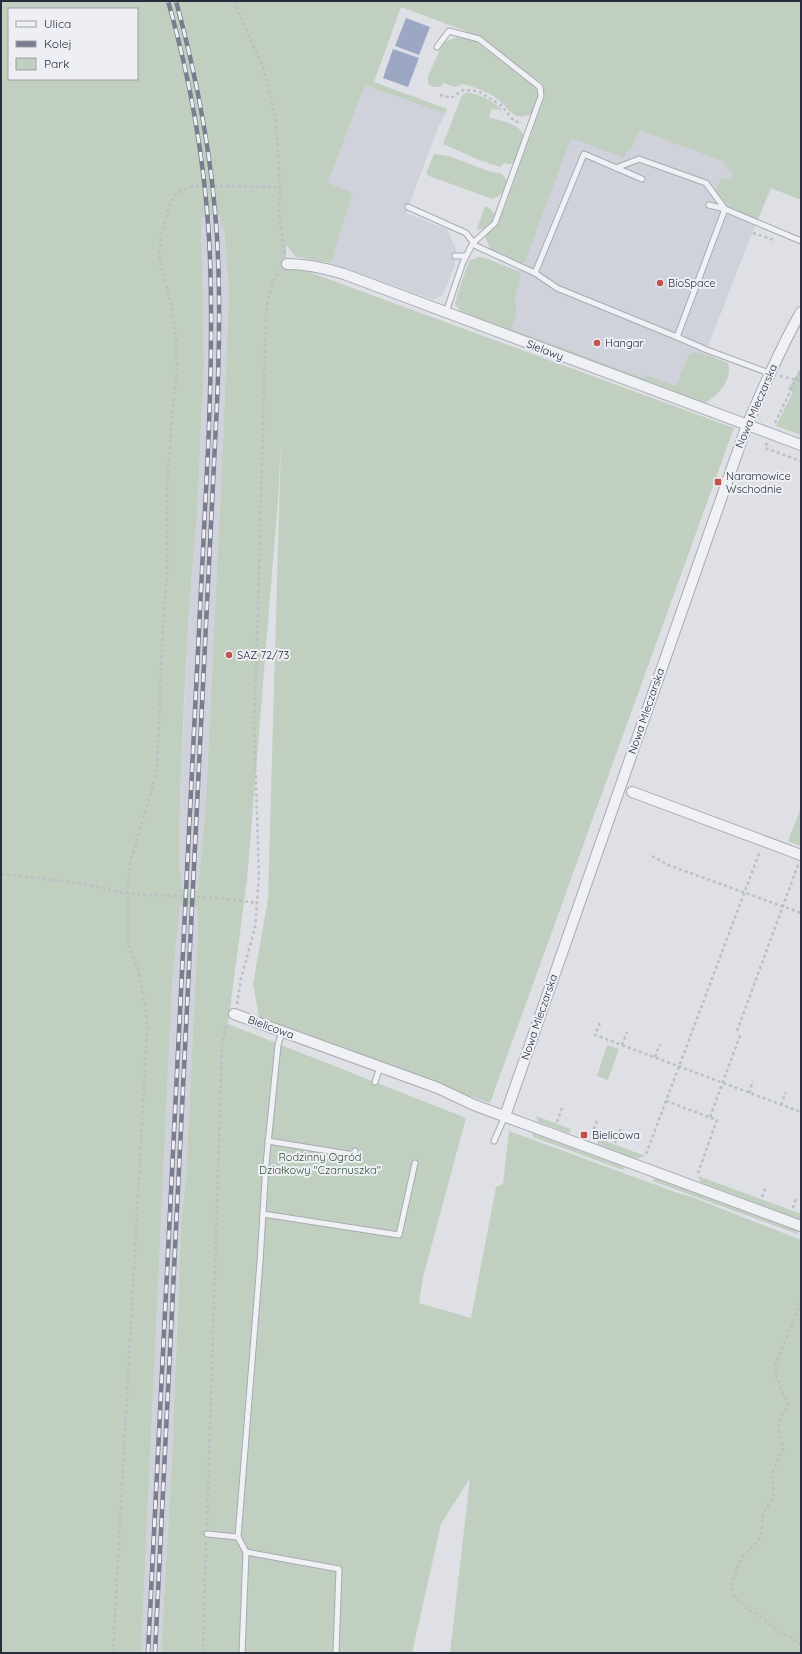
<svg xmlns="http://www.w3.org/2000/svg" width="802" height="1654" viewBox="0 0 802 1654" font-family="Quicksand,sans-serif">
<rect width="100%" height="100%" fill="#dee0e6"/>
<g fill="#d0d2db">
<path d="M 365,85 L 445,114 L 438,128 L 406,213 L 447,229 L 456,250 L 455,264 L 443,295 L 433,300 L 331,263 L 353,193 L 328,184 Z"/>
<path d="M 583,100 L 776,172 L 689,395 L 511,329 L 517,313 L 515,298 L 521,276 L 518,271 L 521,263 L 525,262 Z"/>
<path d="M 221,215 L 224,227 L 229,291 L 223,442 L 206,800 L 198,890 L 181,889 L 181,876 L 179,870 L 180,798 L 189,609 L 197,515 L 204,365 L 201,216 Z"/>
<path d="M 180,905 L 197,906 L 198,927 L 186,1175 L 181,1224 L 177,1311 L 172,1457 L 161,1653 L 141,1653 L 172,985 Z"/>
</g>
<g fill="#c1cfc0" fill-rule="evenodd">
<path d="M 1,1 L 801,1 L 801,200 L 771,188 L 758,219 C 738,215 730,206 715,193 L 721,177 L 730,180 L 733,173 L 727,170 L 727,166 L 724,165 L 725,162 L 639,130 L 632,148 L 626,152 L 624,158 L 571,138 L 525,262 L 521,263 L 491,251 L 485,237 L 499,222 L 544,99 L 543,84 L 479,36 L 401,7 L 374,82 L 447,109 L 445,114 L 365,85 L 328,183 L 353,193 L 331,263 L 296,257 L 286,245 L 286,266 L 287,264 L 734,428 L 490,1103 L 260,1023 L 253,984 L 268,899 L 281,441 L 278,500 L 247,880 L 228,1024 L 466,1118 L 423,1277 L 419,1303 L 471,1318 L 496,1187 L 503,1184 L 509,1131 L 675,1192 L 692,1197 L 801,1240 L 801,1653 L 450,1653 L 470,1478 L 441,1524 L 412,1653 L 161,1653 L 172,1457 L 181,1224 L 186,1175 L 198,927 L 197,906 L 180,905 L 172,985 L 141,1653 L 1,1653 ZM 9,9 L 137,9 L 137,79 L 9,79 ZM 220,215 L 221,227 L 224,227 L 229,291 L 223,442 L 206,800 L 198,890 L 181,889 L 181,876 L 179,870 L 180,798 L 184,703 L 189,609 L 197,515 L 204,365 L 201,217 Z"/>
<path d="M 457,37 L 474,40 L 536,88 C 540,98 536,105 532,114 C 511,122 511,109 497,99 C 487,91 474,87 462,84 L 455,87 L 444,83 L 440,87 L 434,87 L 428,84 L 428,76 L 443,43 Z"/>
<path d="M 466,93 C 481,93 491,101 503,110 L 492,109 L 489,117 C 500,121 526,124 523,140 C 522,147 518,155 515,162 L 510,164 L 504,163 L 500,167 L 479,160 L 443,144 L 462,95 Z"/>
<path d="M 434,154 L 449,156 L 488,171 L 502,174 L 507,180 C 504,189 503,196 492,199 L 429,176 L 426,174 Z"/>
<path d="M 416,206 L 477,229 L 485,206 L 489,208 L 494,213 C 494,222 488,228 479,230 Z"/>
<path d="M 479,257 L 485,258 L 518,271 L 521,276 L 515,298 L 517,313 L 512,329 L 644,378 L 646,375 L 676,386 L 688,356 L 694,352 L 705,355 L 706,354 L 728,363 C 733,380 717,396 704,404 L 460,311 L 455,304 L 458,292 L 469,261 Z"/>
<path d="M 801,368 L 801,435 L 776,426 L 793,392 L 788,389 Z"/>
<path d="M 801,808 L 801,846 L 788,841 Z"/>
<path d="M 607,1045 L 619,1049 L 608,1080 L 597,1076 Z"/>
<path d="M 536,1116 L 571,1129 L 569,1133 L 538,1122 Z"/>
<path d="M 532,1133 L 624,1167 L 623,1170 L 533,1137 Z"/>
<path d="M 599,1139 L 646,1156 L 636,1159 L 597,1144 Z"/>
<path d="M 698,1176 L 801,1214 L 801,1220 L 700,1182 Z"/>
<path d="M 654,1178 L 798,1231 L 797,1234 L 653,1181 Z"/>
</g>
<g fill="#9ca7c3">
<path d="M 406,18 L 430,27 L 419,55 L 395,46 Z"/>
<path d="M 393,49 L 419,58 L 408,87 L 383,78 Z"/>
</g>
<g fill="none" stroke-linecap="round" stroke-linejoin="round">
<g stroke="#a8aab3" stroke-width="7">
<g id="lane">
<path d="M 437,47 L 449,31 L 479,39 L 540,87 L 541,96 L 495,223 L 473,243 L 463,262 L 446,312"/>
<path d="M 616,168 L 639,159 L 706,183 L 725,209"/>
<path d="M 709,205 L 725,209"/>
<path d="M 408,207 L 466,233 L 476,246 L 535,273 L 584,154 L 642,179"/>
<path d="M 455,256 L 466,256"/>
<path d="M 535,273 L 557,288 L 677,337"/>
<path d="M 769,373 L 707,350 L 677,337 L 725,209 L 801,241"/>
<path d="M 375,1082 L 380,1067"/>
<path d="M 268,1141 L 354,1155 L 355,1151"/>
<path d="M 494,1141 L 505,1116"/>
<path d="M 263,1214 L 399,1235 L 415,1163"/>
<path d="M 207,1534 L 238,1537 L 260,1262 L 266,1164 L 278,1045 L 282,1031"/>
<path d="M 238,1537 L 246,1552 L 242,1653"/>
<path d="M 246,1552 L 339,1569 L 336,1653"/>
</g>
</g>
<g stroke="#a8aab3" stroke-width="12">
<g id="street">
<path d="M 287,264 C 307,264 325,268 344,274 L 801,445"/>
<path d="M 632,792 L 801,855"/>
<path d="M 234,1014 L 438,1088 L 474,1105 L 801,1226"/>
<path d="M 505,1116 L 747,425 C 764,387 780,348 801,312"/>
</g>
</g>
<g stroke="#bcbec5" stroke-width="2.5" stroke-dasharray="3 3" stroke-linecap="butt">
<path d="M 234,1 L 264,70 L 276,120 L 280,187 L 279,216 L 285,254"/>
<path d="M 440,95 L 451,98 L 463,90 L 478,91 L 502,106 L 514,121 L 522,123"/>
<path d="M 753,233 L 774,240"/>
<path d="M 780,376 L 801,381"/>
<path d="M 775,423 L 801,369"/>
<path d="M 767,443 L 765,448 L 801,461"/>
<path d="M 652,856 L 668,865 L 801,913"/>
<path d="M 1,874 L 86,884 L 129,894 L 220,898 L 257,903"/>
<path d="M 237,1004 L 241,978 L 255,928 L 259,876 L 254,724 L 257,644 L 266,316 C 268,300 270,283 280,271"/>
<path d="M 600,1023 L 595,1035 L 801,1112"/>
<path d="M 737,1031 L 798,865"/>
<path d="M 622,1045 L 627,1032"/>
<path d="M 655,1057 L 660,1044"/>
<path d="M 749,1093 L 753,1081"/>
<path d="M 666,1101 L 717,1120 L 698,1173"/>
<path d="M 781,1105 L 786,1092"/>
<path d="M 710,1117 L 741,1033"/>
<path d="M 557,1122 L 562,1108"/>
<path d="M 592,1135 L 597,1120"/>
<path d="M 615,1143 L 621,1128"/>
<path d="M 646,1154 L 760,851"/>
<path d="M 762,1197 L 766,1186"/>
<path d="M 793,1208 L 796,1198"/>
<path d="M 801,1302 L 775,1366 L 777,1379 L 787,1401 L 787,1408 L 779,1420 L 779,1428 L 783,1450 L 772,1473 L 774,1496 L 763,1513 L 761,1537 L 741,1559 L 731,1586 L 736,1599 L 746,1606 L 747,1610 L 756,1613 L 770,1624 L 780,1633 L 790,1637 L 801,1644"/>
<path d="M 207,1526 L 222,1043 L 226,1027 L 228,1023"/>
<path d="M 113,1653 L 147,1027 L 145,1005 L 138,969 L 128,943 L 128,878 L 131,860 L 152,789 L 157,768 L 163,623 L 167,575 L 167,493 L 172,413 L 177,373 L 176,338 L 172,308 L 159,258 L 162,231 L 171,201 L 175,195 L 189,187 L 197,186 L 280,187"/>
<path d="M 203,1653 L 206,1541"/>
</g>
<use href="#lane" stroke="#f0f1f5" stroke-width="5"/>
<use href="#street" stroke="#f0f1f5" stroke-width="10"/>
<g stroke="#797d8e" stroke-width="4.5">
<g id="rail">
<path d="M 148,1653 L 208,450 C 211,379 213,308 209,237 C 204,157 190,78 168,1"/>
<path d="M 155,1653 L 215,443 C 219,374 221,305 217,237 C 212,157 197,78 176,1"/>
</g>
</g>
<use href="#rail" stroke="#edeff4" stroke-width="3" stroke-dasharray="9" stroke-linecap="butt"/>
</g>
<g fill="#c1534e" stroke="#edeff4" stroke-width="1.5">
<circle cx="660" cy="283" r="4"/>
<circle cx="597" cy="343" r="4"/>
<rect x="714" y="478" width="8" height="8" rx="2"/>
<circle cx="229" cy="655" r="4"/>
<rect x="580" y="1131" width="8" height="8" rx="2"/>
</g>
<g text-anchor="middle" stroke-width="4" stroke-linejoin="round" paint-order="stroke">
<g font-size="11" fill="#292c3c" stroke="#edeff4" text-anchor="start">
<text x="668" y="287">BioSpace</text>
<text x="605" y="347">Hangar</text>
<text x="726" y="480">Naramowice<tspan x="726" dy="13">Wschodnie</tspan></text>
<text x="237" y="659">SAZ 72/73</text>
<text x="592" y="1139">Bielicowa</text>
</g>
<g font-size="11" fill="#292c3c" stroke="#edeff4">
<text transform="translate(545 350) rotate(21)" y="4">Sielawy</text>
<text transform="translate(756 406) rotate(-67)" y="4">Nowa Mleczarska</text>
<text transform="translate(646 711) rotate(-71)" y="4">Nowa Mleczarska</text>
<text transform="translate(539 1017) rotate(-71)" y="4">Nowa Mleczarska</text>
<text transform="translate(271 1027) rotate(20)" y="4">Bielicowa</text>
</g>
<g font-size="11" fill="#375638" stroke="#edeff4">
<text x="320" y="1161">Rodzinny Ogród<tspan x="320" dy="13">Działkowy "Czarnuszka"</tspan></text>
</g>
</g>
<rect width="802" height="1654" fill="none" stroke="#292c3c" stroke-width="4"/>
<rect x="8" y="8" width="130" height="72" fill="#edeff4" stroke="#9fa1aa"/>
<rect x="16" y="21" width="20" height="6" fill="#f0f1f5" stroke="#9fa1aa"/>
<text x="44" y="28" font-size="12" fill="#292c3c">Ulica</text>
<rect x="16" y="41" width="20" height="6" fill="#797d8e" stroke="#9fa1aa"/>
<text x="44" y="48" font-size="12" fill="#292c3c">Kolej</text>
<rect x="16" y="58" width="20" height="12" fill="#c1cfc0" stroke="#9fa1aa"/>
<text x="44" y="68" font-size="12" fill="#292c3c">Park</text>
</svg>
